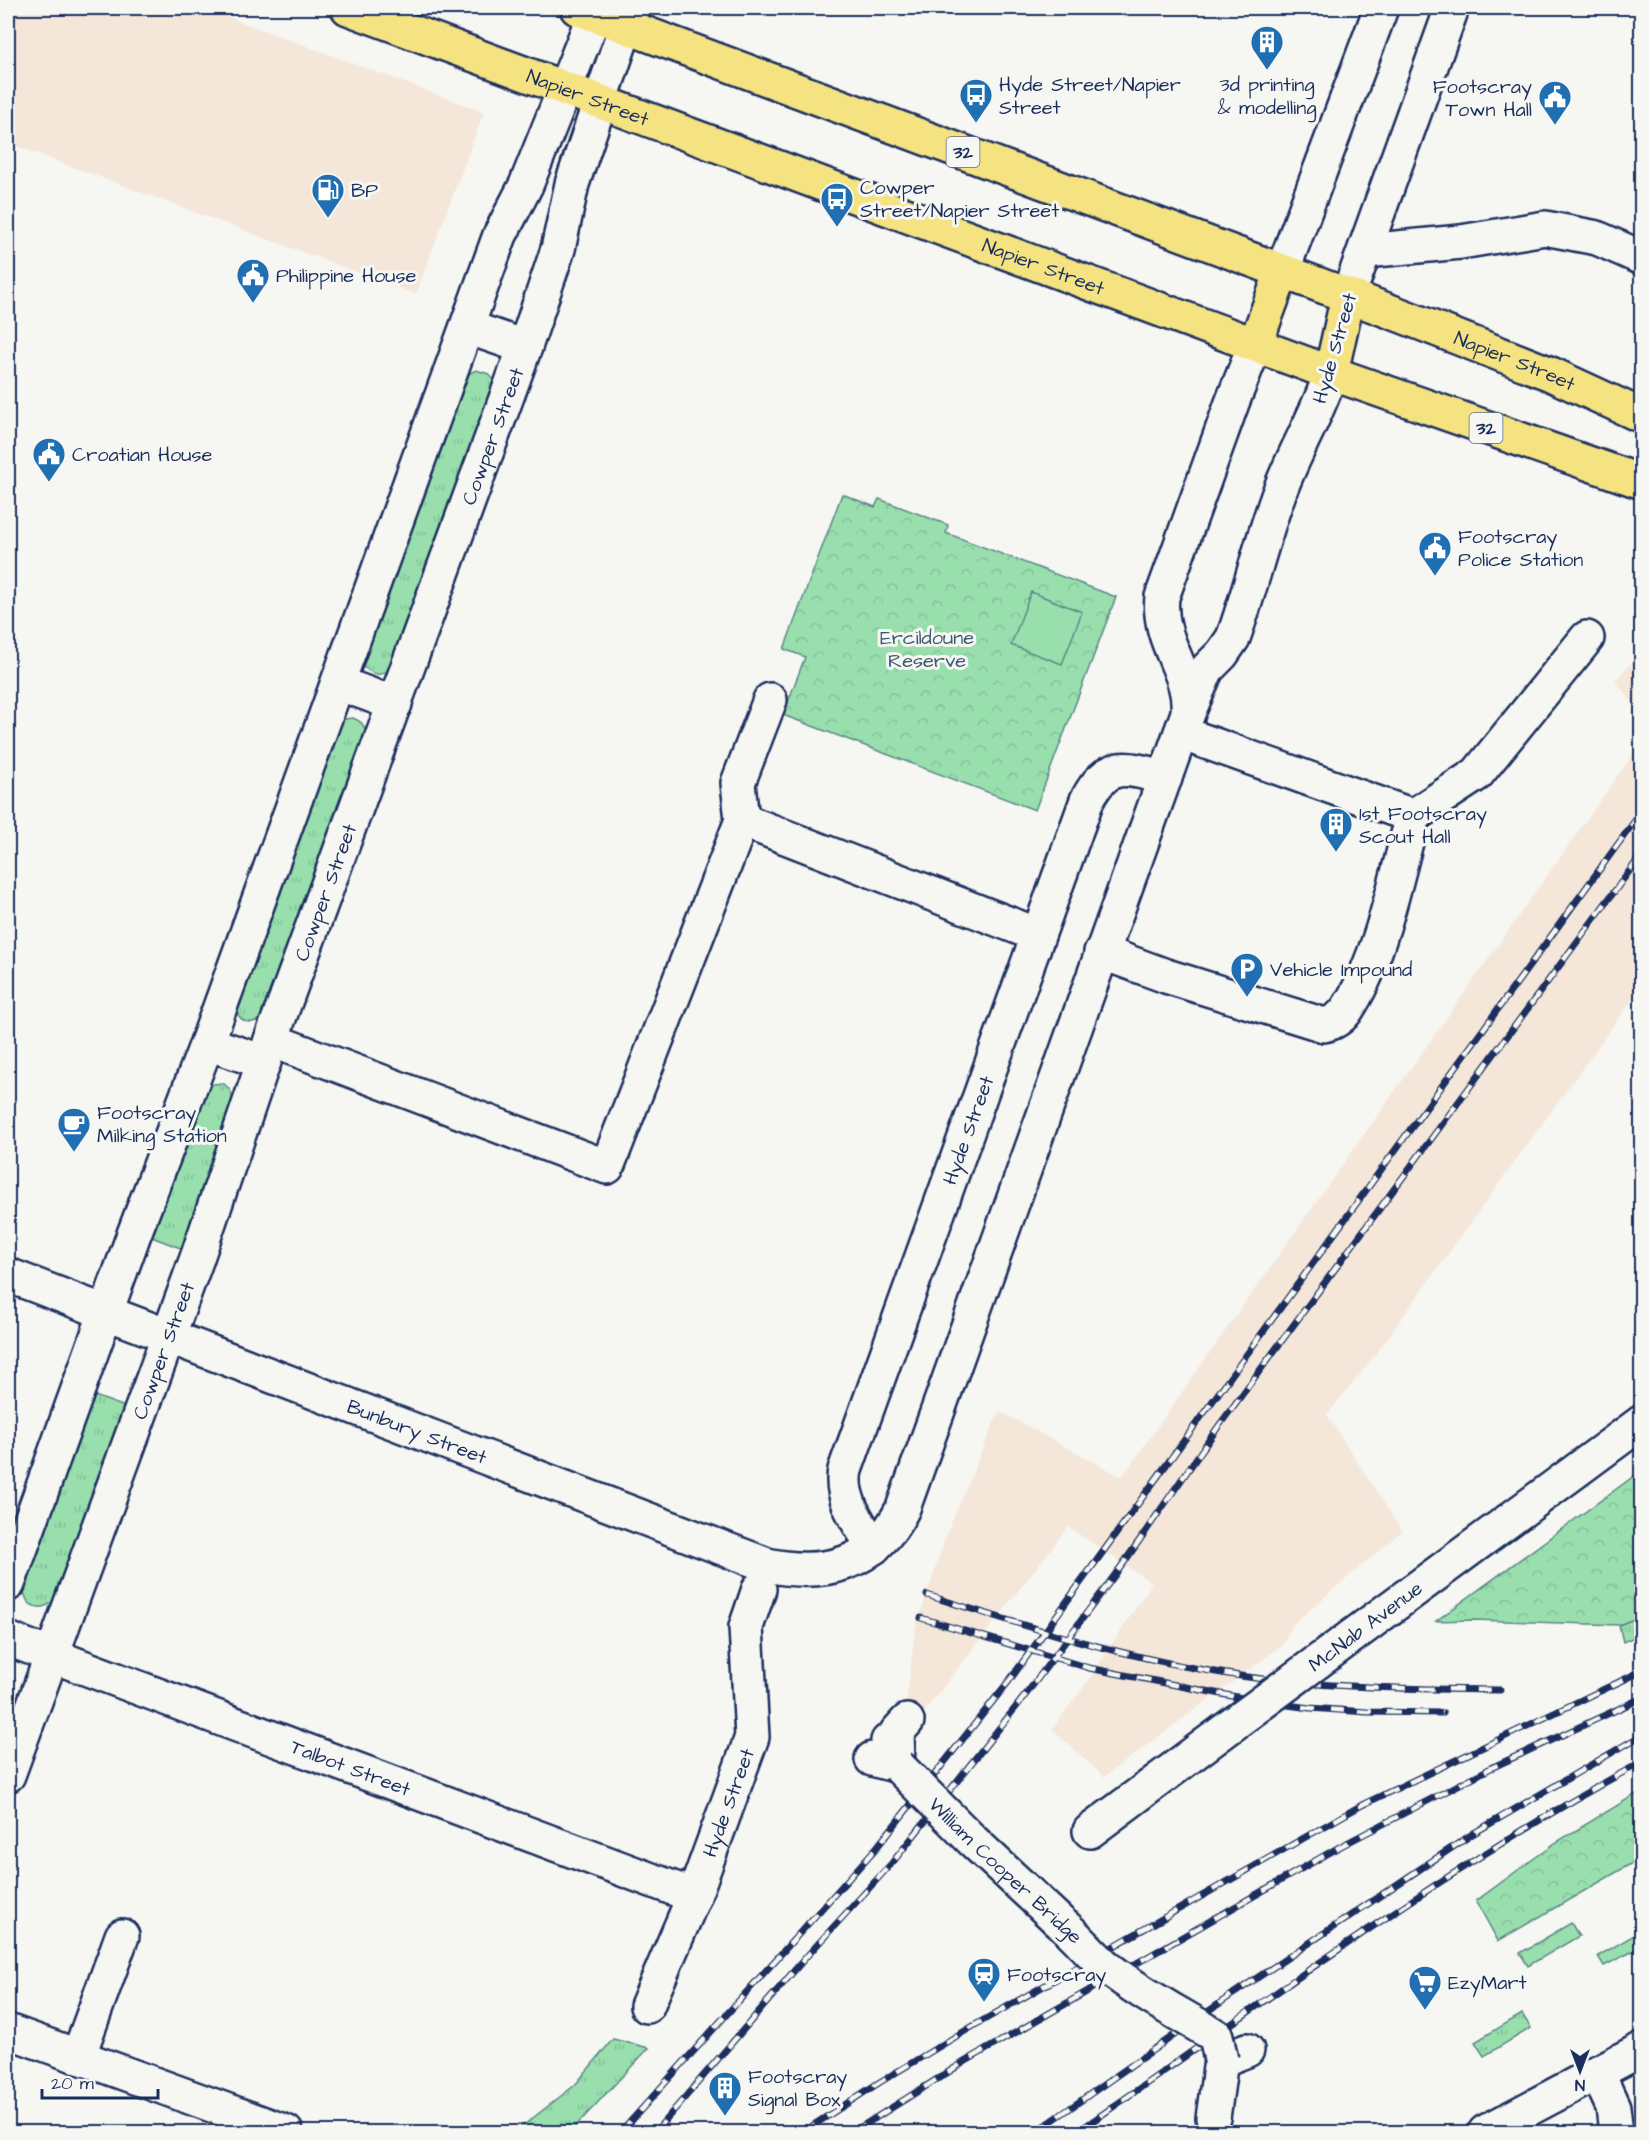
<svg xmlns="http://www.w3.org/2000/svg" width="1649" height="2140" viewBox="0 0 1649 2140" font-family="'Architects Daughter',sans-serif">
<defs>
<pattern id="grass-tufts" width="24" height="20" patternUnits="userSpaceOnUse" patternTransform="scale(1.5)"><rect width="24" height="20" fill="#98dfad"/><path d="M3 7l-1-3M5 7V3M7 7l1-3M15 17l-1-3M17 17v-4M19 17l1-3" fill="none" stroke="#82c097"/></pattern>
<pattern id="forest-crowns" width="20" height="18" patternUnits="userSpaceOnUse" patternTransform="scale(1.5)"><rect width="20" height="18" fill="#98dfad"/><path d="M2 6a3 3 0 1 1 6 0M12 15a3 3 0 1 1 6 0" fill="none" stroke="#82c097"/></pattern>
</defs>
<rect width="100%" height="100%" fill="#f6f6f2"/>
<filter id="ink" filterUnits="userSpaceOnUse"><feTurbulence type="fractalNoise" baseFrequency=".0167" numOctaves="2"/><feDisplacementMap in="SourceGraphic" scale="12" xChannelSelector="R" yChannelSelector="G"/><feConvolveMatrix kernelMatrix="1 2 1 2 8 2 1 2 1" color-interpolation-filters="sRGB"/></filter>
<g filter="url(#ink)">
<g fill="#f4e7d9">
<path d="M 8,8 L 204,8 L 484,112 L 416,294 L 8,143 Z"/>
<path d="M 1641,652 L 1641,713 L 1615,681 Z"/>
<path d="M 1641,743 L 1641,987 L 1373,1358 L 1327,1415 L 1402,1531 L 1292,1625 L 1282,1645 L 1104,1777 L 1052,1729 L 1086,1684 L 1152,1583 L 1068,1527 L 920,1717 L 906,1704 L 915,1630 L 947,1533 L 999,1411 L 1122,1477 Z"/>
</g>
<g fill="url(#grass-tufts)" stroke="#5a8786" stroke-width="1.5">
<path d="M 476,370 L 489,374 L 494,381 L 490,402 L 397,662 C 384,676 378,679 362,666 L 361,654 L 459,387 L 468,374 Z"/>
<path d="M 353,718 C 366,723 367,731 367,744 L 263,1019 C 249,1025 240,1023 235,1008 L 336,728 L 344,719 Z"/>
<path d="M 223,1083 C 235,1092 233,1099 232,1113 L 183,1249 L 149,1236 L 205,1090 L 213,1084 Z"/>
<path d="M 92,1395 L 125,1407 L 57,1595 C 46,1616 21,1608 24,1584 Z"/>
<path d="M 1641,1616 L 1641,1634 L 1623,1642 L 1619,1625 Z"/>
<path d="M 1571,1923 L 1579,1936 L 1528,1966 L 1520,1953 Z"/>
<path d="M 1641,1931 L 1641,1947 L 1604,1966 L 1598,1956 Z"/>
<path d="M 1522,2014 L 1531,2028 L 1484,2056 L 1475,2042 Z"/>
<path d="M 613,2039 L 649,2048 L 570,2132 L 515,2132 L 575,2085 Z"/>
</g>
<g fill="url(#forest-crowns)" stroke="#5a8786" stroke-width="1.5">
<path d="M 842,494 L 875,507 L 879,499 L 948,525 L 946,533 L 1116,597 L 1035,810 L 783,715 L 805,657 L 784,649 Z"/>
<path d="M 1641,1471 L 1641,1616 L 1619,1625 L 1474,1620 L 1436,1621 Z"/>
<path d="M 1641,1791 L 1641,1858 L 1498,1941 L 1476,1901 L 1555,1843 Z"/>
</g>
<path fill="#98dfad" stroke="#5a8786" stroke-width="1.5" d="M 1031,592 L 1082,612 L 1062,664 L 1011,645 Z"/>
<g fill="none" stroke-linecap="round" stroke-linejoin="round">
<g stroke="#1b2f5e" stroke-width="38">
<g id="minor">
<path d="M 1365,251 L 1461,242 L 1545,228 L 1597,238 L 1642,258"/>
<path d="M 1282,272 L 1381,8"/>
<path d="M 1348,296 L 1452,8"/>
<path d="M 467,327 L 525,347"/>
<path d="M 338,683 L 395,704"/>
<path d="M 1188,713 C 1192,672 1157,643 1162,597 L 1232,403 L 1255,345"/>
<path d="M 1181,733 L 1413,816"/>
<path d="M 742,820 L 1038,935"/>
<path d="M 1101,952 L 1166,976 L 1324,1025 C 1333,1023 1340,1019 1346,1011 C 1381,960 1396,876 1413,816 L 1477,774 L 1587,638"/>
<path d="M 271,1040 L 607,1167 L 742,820 L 738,783 L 770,700"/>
<path d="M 207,1043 L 264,1062"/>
<path id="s1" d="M 8,1275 L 767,1565 C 825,1577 875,1565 903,1508 L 1188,713 L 1207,669 L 1222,654 L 1233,638 C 1251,589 1262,537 1281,488 C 1296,449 1318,413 1331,373"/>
<path id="s2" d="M 874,1547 C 860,1525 839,1498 845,1470 L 1087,800 C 1108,760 1126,767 1165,778"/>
<path d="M 8,1584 L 134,1234 L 207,1043 L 500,235 L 526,185 L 597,8"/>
<path d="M 1351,1637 L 1642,1422"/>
<path id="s3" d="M 8,1639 L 694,1896"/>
<path d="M 872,1759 L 898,1766 L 888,1741"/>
<path d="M 898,1766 L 897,1732 L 907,1721"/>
<path id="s4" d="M 8,1775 L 197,1258 L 271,1040 L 525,347 L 558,249 L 572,184 L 632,8"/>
<path d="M 1090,1831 L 1236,1722"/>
<path id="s5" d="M 647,2006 L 694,1896 L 752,1737 L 746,1627 L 759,1589"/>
<path d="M 8,2031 L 286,2132"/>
<path d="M 78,2057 L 122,1936"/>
<path d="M 1597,2072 L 1613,2107 L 1616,2132"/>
<path d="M 1213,2118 L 1221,2060 L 1247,2050"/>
<path d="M 1485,2132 L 1642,2049"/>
</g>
</g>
<g stroke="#1b2f5e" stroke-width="38">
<g id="major">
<path id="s6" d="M 348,8 L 1331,373 L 1642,482"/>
<path id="s7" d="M 577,8 L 1400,315 L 1551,374 L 1642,416"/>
<path d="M 1255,345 L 1282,272"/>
<path d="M 1331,373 L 1348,296"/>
</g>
</g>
<use href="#minor" stroke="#f6f6f2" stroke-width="33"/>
<use href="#major" stroke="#f5e382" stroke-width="33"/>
<g stroke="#1b2f5e" stroke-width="7">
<g id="rail">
<path d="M 927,1595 C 1037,1630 1148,1665 1263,1679 C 1342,1688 1421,1689 1500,1690"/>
<path d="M 921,1618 L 1089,1668 L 1257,1701 L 1310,1708 L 1367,1712 L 1443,1713"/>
<path d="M 621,2132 L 877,1847 L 1009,1681 L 1642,811"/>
<path d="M 655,2132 L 806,1957 L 892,1863 L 1024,1697 L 1123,1564 L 1218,1427 L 1642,854"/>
<path d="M 803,2132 L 880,2082 L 975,2025 L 1362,1805 L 1642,1671"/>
<path d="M 853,2132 L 966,2061 L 1341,1846 L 1491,1768 L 1642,1698"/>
<path d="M 1036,2132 L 1233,1994 L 1474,1833 L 1642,1735"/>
<path d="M 1077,2132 C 1261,2004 1443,1869 1642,1762"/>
</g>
</g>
<use href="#rail" stroke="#f6f6f2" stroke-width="4.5" stroke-dasharray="14" stroke-linecap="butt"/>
<g stroke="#1b2f5e" stroke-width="38" stroke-linecap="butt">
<g id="minor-bridge">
<path d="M 1236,1722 L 1351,1637"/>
<path id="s8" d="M 898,1766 L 973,1841 L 1061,1923 C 1078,1936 1091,1955 1108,1968 C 1141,1994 1180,2014 1216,2036 L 1221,2060"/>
</g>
</g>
<use href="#minor-bridge" stroke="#f6f6f2" stroke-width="33"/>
</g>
</g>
<defs>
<g id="building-pin" transform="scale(1.725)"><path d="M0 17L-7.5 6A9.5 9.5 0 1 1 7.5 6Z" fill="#1f6fb2" stroke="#f6f6f2"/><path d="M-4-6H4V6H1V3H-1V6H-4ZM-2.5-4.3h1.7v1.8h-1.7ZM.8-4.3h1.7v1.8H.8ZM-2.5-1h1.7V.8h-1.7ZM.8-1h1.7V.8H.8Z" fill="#fff"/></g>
<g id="bus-pin" transform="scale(1.725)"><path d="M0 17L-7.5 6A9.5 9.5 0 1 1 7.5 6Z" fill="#1f6fb2" stroke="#f6f6f2"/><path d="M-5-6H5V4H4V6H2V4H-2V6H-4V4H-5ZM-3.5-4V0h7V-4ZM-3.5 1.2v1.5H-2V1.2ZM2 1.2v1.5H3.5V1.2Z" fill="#fff"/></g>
<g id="civic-pin" transform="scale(1.725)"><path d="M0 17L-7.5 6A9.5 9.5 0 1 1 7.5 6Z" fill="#1f6fb2" stroke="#f6f6f2"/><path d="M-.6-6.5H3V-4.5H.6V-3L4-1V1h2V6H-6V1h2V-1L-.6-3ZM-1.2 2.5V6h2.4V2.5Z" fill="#fff"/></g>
<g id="fuel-pin" transform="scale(1.725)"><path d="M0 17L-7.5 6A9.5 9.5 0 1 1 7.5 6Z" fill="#1f6fb2" stroke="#f6f6f2"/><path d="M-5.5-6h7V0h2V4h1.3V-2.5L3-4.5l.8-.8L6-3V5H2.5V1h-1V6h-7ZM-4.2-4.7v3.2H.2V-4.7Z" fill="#fff"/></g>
<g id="parking-pin" transform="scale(1.725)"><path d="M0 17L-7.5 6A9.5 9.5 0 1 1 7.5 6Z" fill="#1f6fb2" stroke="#f6f6f2"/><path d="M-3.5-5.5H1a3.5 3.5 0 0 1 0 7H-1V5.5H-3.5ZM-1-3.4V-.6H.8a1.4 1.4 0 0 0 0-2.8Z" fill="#fff"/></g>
<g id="cafe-pin" transform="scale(1.725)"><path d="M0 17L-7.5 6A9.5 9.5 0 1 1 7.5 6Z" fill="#1f6fb2" stroke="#f6f6f2"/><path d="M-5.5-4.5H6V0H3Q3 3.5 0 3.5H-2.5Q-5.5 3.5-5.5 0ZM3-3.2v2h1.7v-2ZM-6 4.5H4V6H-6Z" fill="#fff"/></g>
<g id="station-pin" transform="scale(1.725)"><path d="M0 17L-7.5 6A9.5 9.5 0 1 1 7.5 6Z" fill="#1f6fb2" stroke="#f6f6f2"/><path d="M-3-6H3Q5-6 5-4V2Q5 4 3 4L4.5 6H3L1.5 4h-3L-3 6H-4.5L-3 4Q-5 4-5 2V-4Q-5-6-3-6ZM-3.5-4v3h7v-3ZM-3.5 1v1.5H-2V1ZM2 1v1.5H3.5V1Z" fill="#fff"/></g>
<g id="supermarket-pin" transform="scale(1.725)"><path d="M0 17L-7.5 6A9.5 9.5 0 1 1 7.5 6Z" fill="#1f6fb2" stroke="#f6f6f2"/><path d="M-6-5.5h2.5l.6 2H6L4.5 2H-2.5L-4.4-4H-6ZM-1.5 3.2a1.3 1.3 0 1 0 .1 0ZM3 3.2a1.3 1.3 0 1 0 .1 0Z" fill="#fff"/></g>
</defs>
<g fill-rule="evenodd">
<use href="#building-pin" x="1267" y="42"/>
<use href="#bus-pin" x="976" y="95"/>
<use href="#civic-pin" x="1555" y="97"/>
<use href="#fuel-pin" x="328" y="190"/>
<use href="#bus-pin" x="837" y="199"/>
<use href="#civic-pin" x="253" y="275"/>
<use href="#civic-pin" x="49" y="454"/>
<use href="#civic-pin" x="1435" y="548"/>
<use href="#building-pin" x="1336" y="824"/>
<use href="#parking-pin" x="1247" y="969"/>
<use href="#cafe-pin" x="74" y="1124"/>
<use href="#station-pin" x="984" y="1974"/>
<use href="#supermarket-pin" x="1425" y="1982"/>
<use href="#building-pin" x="725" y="2088"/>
</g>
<g text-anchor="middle" stroke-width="6" stroke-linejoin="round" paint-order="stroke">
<g fill="#f6f6f2" stroke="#5d6b8a" stroke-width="1.5">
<rect x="946.5" y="137" width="33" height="30" rx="4.5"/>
<rect x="1469.5" y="413" width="33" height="30" rx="4.5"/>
</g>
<g font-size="18" font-weight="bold" fill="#1b2f5e">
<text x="963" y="158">32</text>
<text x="1486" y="434">32</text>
</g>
<g font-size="20" fill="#1b2f5e" stroke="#f6f6f2" text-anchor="start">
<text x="999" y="91">Hyde Street/Napier<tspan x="999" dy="23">Street</tspan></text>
<text x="1267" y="91" text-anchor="middle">3d printing<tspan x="1267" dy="23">&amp; modelling</tspan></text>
<text x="1532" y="93" text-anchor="end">Footscray<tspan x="1532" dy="23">Town Hall</tspan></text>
<text x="860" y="194">Cowper<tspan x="860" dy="23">Street/Napier Street</tspan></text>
<text x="351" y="197">BP</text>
<text x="276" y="282">Philippine House</text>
<text x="72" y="461">Croatian House</text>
<text x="1458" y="543">Footscray<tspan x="1458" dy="23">Police Station</tspan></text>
<text x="1359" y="820">1st Footscray<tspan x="1359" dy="23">Scout Hall</tspan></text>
<text x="1270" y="976">Vehicle Impound</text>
<text x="97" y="1119">Footscray<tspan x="97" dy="23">Milking Station</tspan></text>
<text x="1007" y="1981">Footscray</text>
<text x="1448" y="1989">EzyMart</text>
<text x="748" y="2083">Footscray<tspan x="748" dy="23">Signal Box</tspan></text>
</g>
<g font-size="20" fill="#1b2f5e" stroke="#f6f6f2">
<text dy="7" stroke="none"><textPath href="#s6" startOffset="256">Napier Street</textPath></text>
<text dy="7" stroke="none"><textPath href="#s6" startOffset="742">Napier Street</textPath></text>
<text transform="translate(1334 348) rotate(-74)" y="7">Hyde Street</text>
<text dy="7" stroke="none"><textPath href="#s7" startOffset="1002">Napier Street</textPath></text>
<text dy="7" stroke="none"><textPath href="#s4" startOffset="1424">Cowper Street</textPath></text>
<text dy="7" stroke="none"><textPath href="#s4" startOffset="938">Cowper Street</textPath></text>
<text dy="7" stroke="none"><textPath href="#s2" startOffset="446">Hyde Street</textPath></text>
<text dy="7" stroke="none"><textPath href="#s4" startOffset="452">Cowper Street</textPath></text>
<text dy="7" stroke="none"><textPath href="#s1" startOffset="438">Bunbury Street</textPath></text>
<text transform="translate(1365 1626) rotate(-37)" y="7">McNab Avenue</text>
<text dy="7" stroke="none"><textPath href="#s3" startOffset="366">Talbot Street</textPath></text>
<text dy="7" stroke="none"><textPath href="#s5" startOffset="219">Hyde Street</textPath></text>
<text dy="7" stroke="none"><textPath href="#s8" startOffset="150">William Cooper Bridge</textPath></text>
</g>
<g font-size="20" fill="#3a5b72" stroke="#f6f6f2">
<text x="927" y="644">Ercildoune<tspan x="927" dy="23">Reserve</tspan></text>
</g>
</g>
<rect width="1649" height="2140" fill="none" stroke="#f6f6f2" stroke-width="30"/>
<rect x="15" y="15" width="1619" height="2110" fill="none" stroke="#1b2f5e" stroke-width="2" filter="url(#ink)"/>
<g transform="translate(1580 2071) rotate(180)" stroke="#f6f6f2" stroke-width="4.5" paint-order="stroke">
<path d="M0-4.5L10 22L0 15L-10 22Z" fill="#1b2f5e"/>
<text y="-9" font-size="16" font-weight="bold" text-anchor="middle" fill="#1b2f5e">N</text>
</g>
<path d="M42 2089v9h116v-9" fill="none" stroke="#1b2f5e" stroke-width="3"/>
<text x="51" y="2089" font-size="18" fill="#1b2f5e" stroke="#f6f6f2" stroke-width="4.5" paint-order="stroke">20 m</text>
</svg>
